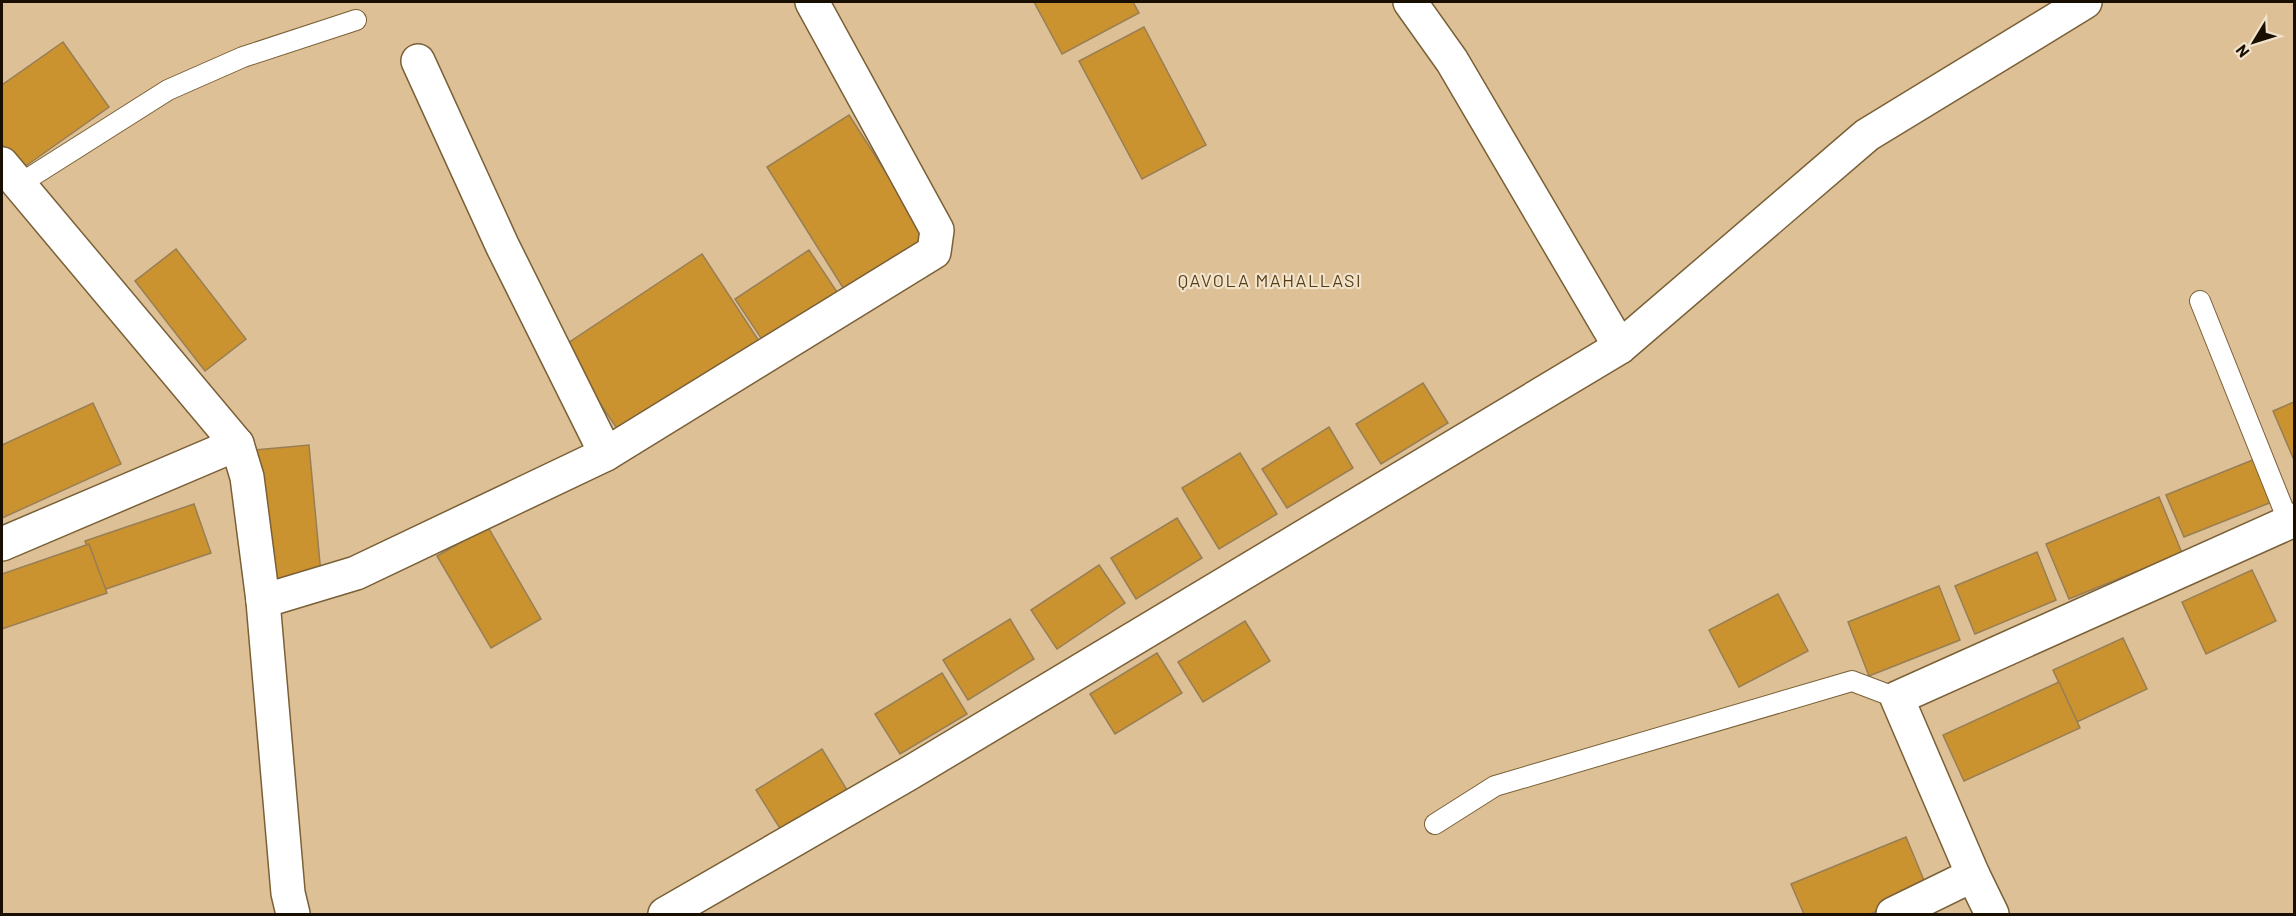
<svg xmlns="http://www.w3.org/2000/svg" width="2296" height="916" viewBox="0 0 2296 916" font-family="Barlow,sans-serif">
<rect width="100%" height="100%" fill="#ddc095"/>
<g fill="#ca9330" stroke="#997e54" stroke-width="1.5">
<path d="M 1034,2 L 1133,2 L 1139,13 L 1062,54 Z"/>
<path d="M 1144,27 L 1206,145 L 1142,179 L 1079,61 Z"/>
<path d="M 63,42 L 109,107 L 20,170 L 2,144 L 2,85 Z"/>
<path d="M 849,115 L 930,241 L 847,294 L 767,167 Z"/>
<path d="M 176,249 L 246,339 L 205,371 L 135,281 Z"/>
<path d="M 809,250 L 841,298 L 767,347 L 735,299 Z"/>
<path d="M 702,254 L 759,341 L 620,433 L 562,347 Z"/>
<path d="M 1423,383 L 1448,423 L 1381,464 L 1356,424 Z"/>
<path d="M 2294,402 L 2294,460 L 2273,411 Z"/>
<path d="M 93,403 L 121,464 L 2,518 L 2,445 Z"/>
<path d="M 1329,427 L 1353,468 L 1287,508 L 1262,469 Z"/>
<path d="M 309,445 L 321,574 L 268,579 L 255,450 Z"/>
<path d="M 1240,453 L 1277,514 L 1219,549 L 1182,488 Z"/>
<path d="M 2260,457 L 2277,500 L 2184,537 L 2166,495 Z"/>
<path d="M 2159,497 L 2182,553 L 2069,599 L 2046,544 Z"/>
<path d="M 194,504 L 211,553 L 103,590 L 85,541 Z"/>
<path d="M 1177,518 L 1202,558 L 1136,599 L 1111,558 Z"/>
<path d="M 488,527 L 541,619 L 491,648 L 437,556 Z"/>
<path d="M 89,544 L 107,593 L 2,629 L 2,574 Z"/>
<path d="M 2037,552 L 2056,600 L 1975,634 L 1955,586 Z"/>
<path d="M 1099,565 L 1125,603 L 1057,649 L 1031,610 Z"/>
<path d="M 2252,570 L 2276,621 L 2206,654 L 2182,602 Z"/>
<path d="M 1939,586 L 1960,640 L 1869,676 L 1848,622 Z"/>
<path d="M 1778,594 L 1808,651 L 1739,687 L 1709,630 Z"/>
<path d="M 1010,619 L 1034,659 L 968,700 L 943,660 Z"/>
<path d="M 1245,621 L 1270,661 L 1203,702 L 1178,662 Z"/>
<path d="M 2123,638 L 2147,689 L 2077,722 L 2053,670 Z"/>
<path d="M 1157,653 L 1182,693 L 1115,734 L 1090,694 Z"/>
<path d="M 942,673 L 967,714 L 900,754 L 875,714 Z"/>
<path d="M 2059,682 L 2080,728 L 1964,781 L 1943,735 Z"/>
<path d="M 822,749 L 847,790 L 781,830 L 756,790 Z"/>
<path d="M 1906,837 L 1928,890 L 1870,914 L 1804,914 L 1791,884 Z"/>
</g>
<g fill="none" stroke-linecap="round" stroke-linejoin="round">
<g stroke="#7a6037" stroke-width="22">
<g id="service">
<path d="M 18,185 L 168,90 L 243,57 L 356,20"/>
<path d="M 2200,301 L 2289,523"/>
<path d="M 1435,824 L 1495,786 L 1852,681 L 1897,698"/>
</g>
</g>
<g stroke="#7a6037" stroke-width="36">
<g id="minor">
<path d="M 1410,2 L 1452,61 L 1620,347"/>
<path d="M 418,61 L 502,245 L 606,454"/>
<path d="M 2,164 L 237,444 L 2,544"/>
<path d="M 237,444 L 247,477 L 263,601 L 288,893 L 293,914"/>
<path d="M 263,601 L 356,573 L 606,454 L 934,252 L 937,230 L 812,2"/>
<path d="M 1973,875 L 1992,914"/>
<path d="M 1893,914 L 1973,875 L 1897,698 L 2294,520"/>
</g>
</g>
<g stroke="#7a6037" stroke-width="36">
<path id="tertiary" d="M 665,914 L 908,774 L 1620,347 L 1867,135 L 2085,2"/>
</g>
<use href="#service" stroke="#fff" stroke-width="20"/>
<use href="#minor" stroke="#fff" stroke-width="33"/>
<use href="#tertiary" stroke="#fff" stroke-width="33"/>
</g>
<g text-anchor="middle" stroke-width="4.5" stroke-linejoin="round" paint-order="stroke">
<g font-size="18" letter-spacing="1.5" fill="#573f15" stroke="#f2e3cd">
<text x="1270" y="287">QAVOLA MAHALLASI</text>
</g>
</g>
<rect width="2296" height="916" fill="none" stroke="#190f01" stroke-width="6"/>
<g transform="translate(2254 42) rotate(232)" stroke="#f2e3cd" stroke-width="4.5" paint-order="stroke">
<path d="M0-4.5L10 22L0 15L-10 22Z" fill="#190f01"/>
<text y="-9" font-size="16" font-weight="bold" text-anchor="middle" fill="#190f01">N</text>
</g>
</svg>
